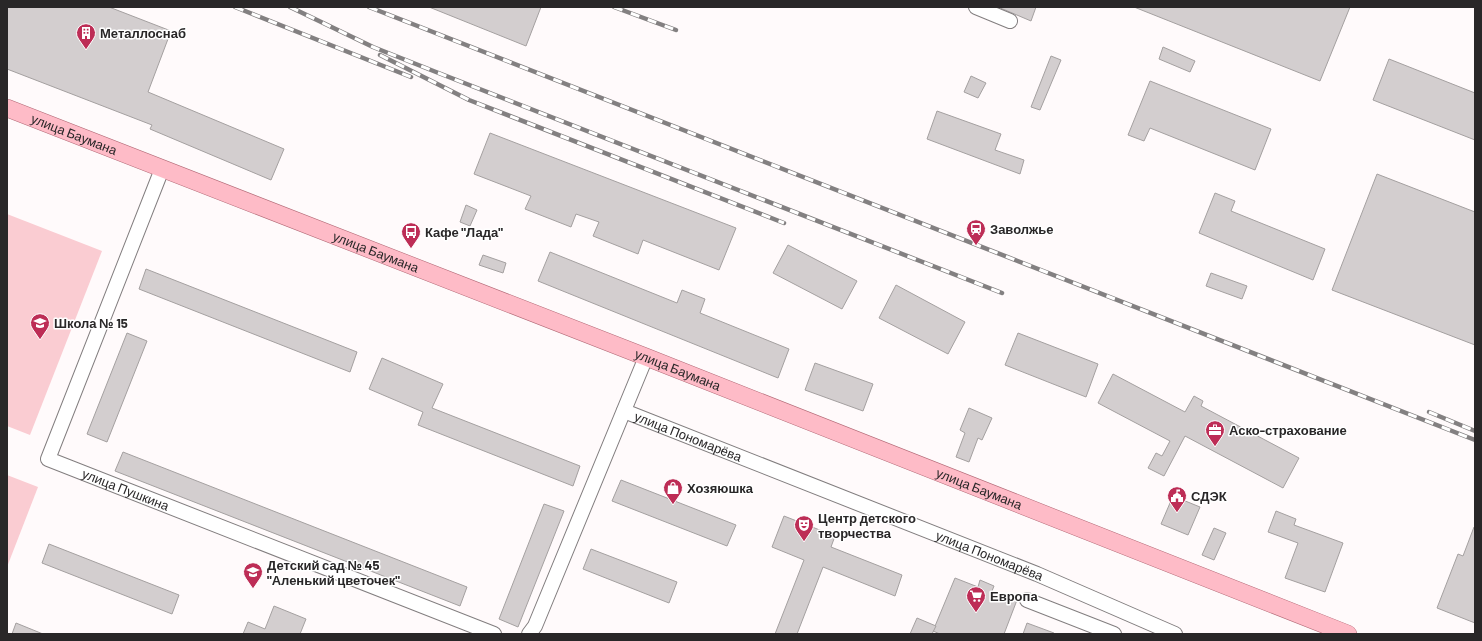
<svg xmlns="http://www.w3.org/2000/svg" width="1482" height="641" viewBox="0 0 1482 641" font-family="Barlow,sans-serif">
<rect width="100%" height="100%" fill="#fffafb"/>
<g fill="#faccd2">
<path d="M 7,214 L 102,251 L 30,435 L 7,426 Z"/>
<path d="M 7,475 L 38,487 L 7,567 Z"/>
</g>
<g fill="#d3cecf" stroke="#a4a0a0">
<path d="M 7,7 L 109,7 L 171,31 L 148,92 L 284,149 L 271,180 L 150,129 L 152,125 L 7,69 Z"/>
<path d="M 429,7 L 541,7 L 526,46 Z"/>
<path d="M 998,7 L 1036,7 L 1031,21 Z"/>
<path d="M 1134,7 L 1350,7 L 1320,81 Z"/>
<path d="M 1163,47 L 1195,61 L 1190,72 L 1159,59 Z"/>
<path d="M 1051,56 L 1061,60 L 1040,110 L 1031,107 Z"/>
<path d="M 1389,59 L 1475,93 L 1475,140 L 1373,100 Z"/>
<path d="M 971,76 L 986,83 L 978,98 L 964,92 Z"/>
<path d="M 1150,81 L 1271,129 L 1255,170 L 1150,128 L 1144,141 L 1128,135 Z"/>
<path d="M 937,111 L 1001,134 L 995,150 L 1024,160 L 1020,174 L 927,139 Z"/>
<path d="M 490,133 L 736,228 L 719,270 L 643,240 L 638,254 L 593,236 L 599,222 L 576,214 L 571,227 L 525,209 L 531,196 L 474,174 Z"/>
<path d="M 1377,174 L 1475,212 L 1475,345 L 1332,290 Z"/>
<path d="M 1215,193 L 1235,201 L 1231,211 L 1325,249 L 1313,280 L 1199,233 Z"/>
<path d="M 466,205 L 477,210 L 470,226 L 460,222 Z"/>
<path d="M 788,245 L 857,281 L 842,309 L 773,273 Z"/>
<path d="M 550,252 L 677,303 L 682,290 L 705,299 L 700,313 L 789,349 L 778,378 L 538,281 Z"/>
<path d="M 483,255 L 506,263 L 503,273 L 479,265 Z"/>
<path d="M 146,269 L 357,352 L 350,372 L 139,289 Z"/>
<path d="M 1211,273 L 1247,286 L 1242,299 L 1206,286 Z"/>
<path d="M 896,285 L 965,322 L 948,354 L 879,318 Z"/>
<path d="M 127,333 L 147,341 L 107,442 L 87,434 Z"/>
<path d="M 1018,333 L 1098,364 L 1086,397 L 1005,365 Z"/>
<path d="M 382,358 L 443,384 L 432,408 L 580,466 L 573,486 L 418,425 L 423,412 L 369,389 Z"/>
<path d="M 815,363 L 873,384 L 863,411 L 805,390 Z"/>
<path d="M 1113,374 L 1185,412 L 1194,396 L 1203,401 L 1201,406 L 1299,458 L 1283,488 L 1185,436 L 1164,476 L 1148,468 L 1156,453 L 1162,456 L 1170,441 L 1098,403 Z"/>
<path d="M 969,408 L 992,418 L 982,440 L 978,438 L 969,462 L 956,457 L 965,433 L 960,430 Z"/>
<path d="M 123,452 L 467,587 L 460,606 L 115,471 Z"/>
<path d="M 621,480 L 736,525 L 727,546 L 612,501 Z"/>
<path d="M 1173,496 L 1200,507 L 1188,535 L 1161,524 Z"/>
<path d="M 544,504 L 564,511 L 518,627 L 499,619 Z"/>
<path d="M 1276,511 L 1296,519 L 1294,525 L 1343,543 L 1325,592 L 1285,578 L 1298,543 L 1268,532 Z"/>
<path d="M 784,516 L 835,536 L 831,547 L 902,575 L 895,596 L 823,567 L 797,634 L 775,634 L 804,560 L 772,547 Z"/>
<path d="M 1474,527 L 1475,527 L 1475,623 L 1437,608 L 1458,554 L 1463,556 Z"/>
<path d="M 1214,528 L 1226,533 L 1214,560 L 1202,555 Z"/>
<path d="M 49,544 L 179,595 L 172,614 L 42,563 Z"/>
<path d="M 591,549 L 677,582 L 669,603 L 583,569 Z"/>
<path d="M 955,578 L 978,587 L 980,580 L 994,586 L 992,591 L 1017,600 L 1004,634 L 940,634 L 933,631 Z"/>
<path d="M 274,606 L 306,619 L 300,634 L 243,634 L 248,622 L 265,629 Z"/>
<path d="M 917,618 L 936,626 L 932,634 L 910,634 Z"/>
<path d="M 16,623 L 43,634 L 12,634 Z"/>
<path d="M 1027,623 L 1054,633 L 1054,634 L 1023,634 Z"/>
</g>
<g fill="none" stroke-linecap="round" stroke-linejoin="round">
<g stroke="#827e7f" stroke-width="16">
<g id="minor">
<path d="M 976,7 L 1010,21"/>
<path id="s1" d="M 162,169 L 48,459 L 494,634"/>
<path id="s2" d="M 624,411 L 1037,574 L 1175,634"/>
<path d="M 1027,600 L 1114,634"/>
<path d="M 529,634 L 535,626 L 646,357"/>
</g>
</g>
<g stroke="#b36a77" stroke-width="18">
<g id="major">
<path id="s3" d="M 7,108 L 646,357 L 1348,634"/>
</g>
</g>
<use href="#minor" stroke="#fff" stroke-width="14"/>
<use href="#major" stroke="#febbc7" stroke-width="17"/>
<g stroke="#838081" stroke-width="4.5">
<g id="rail">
<path d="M 235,7 L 411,77"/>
<path d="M 290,7 L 373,47 L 436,72 L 1002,293"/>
<path d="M 369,7 L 1475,440"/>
<path d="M 614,7 L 676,30"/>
<path d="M 380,55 L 469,100 L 784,223"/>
<path d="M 1429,412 L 1475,431"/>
</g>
</g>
<use href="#rail" stroke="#fff" stroke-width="3" stroke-dasharray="9" stroke-linecap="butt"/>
</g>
<defs>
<g id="building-pin" transform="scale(1)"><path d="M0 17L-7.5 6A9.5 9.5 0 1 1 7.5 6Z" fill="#bd2d56" stroke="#fff"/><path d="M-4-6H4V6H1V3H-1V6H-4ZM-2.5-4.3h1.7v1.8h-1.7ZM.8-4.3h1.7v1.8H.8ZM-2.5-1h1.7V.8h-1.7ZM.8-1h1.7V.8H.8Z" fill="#fff"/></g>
<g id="station-pin" transform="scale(1)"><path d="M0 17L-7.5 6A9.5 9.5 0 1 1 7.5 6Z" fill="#bd2d56" stroke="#fff"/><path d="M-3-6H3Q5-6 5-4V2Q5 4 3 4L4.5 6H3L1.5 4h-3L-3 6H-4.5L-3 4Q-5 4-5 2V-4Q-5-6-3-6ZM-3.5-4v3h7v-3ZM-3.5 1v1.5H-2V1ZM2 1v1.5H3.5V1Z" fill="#fff"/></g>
<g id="bus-pin" transform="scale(1)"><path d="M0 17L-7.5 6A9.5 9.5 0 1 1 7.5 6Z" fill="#bd2d56" stroke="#fff"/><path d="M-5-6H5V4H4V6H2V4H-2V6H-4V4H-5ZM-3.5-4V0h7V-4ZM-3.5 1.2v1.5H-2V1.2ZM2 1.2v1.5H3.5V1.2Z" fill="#fff"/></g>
<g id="school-pin" transform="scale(1)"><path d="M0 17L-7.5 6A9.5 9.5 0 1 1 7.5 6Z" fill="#bd2d56" stroke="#fff"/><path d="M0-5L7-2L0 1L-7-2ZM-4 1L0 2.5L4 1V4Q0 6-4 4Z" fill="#fff"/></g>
<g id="office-pin" transform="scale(1)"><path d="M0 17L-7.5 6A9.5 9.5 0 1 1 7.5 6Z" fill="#bd2d56" stroke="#fff"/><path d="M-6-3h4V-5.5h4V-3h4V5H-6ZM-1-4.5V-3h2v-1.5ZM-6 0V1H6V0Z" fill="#fff"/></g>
<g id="shop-pin" transform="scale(1)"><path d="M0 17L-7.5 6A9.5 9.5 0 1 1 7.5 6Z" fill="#bd2d56" stroke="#fff"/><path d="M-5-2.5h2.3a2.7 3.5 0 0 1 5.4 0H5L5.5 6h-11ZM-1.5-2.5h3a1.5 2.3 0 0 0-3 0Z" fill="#fff"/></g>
<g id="civic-pin" transform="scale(1)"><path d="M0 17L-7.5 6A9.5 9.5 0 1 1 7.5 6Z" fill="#bd2d56" stroke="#fff"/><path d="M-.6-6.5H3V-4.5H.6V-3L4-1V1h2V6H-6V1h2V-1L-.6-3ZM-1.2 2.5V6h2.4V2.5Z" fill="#fff"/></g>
<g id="theatre-pin" transform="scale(1)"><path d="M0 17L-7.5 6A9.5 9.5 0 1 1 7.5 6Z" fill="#bd2d56" stroke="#fff"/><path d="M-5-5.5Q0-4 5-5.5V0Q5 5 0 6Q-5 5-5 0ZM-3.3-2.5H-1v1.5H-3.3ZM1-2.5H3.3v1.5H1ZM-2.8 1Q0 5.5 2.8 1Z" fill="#fff"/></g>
<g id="supermarket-pin" transform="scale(1)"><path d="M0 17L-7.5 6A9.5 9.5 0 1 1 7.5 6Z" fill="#bd2d56" stroke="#fff"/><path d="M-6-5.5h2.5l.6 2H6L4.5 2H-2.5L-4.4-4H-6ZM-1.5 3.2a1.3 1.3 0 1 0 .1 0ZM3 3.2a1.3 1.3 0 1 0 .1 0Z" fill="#fff"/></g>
</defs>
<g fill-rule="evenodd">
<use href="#building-pin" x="86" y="33"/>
<use href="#station-pin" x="976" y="229"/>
<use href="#bus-pin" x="411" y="232"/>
<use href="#school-pin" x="40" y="323"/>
<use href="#office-pin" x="1215" y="430"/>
<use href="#shop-pin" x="673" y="488"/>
<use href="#civic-pin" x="1177" y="496"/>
<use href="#theatre-pin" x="804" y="525"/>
<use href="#school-pin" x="253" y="572"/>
<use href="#supermarket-pin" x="976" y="596"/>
</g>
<g text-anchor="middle" stroke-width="3" stroke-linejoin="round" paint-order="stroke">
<g font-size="13" font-weight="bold" fill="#292728" stroke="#fff" text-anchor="start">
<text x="100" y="38">Металлоснаб</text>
<text x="990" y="234">Заволжье</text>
<text x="425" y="237">Кафе "Лада"</text>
<text x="54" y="328">Школа № 15</text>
<text x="1229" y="435">Аско-страхование</text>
<text x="687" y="493">Хозяюшка</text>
<text x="1191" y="501">СДЭК</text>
<text x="818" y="523">Центр детского<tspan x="818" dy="15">творчества</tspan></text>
<text x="267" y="570">Детский сад № 45<tspan x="267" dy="15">"Аленький цветочек"</tspan></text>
<text x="990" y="601">Европа</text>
</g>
<g font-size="13" fill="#292728" stroke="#fff">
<text dy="5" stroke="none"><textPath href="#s3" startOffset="72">улица Баумана</textPath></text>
<text dy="5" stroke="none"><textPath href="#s3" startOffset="396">улица Баумана</textPath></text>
<text dy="5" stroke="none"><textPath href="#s3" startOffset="720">улица Баумана</textPath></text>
<text dy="5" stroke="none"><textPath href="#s2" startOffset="69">улица Пономарёва</textPath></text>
<text dy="5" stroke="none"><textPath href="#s1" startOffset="395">улица Пушкина</textPath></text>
<text dy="5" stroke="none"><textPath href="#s3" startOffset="1044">улица Баумана</textPath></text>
<text dy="5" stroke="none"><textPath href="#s2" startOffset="393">улица Пономарёва</textPath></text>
</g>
</g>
<rect width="1482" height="641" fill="none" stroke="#292728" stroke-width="16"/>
</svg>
